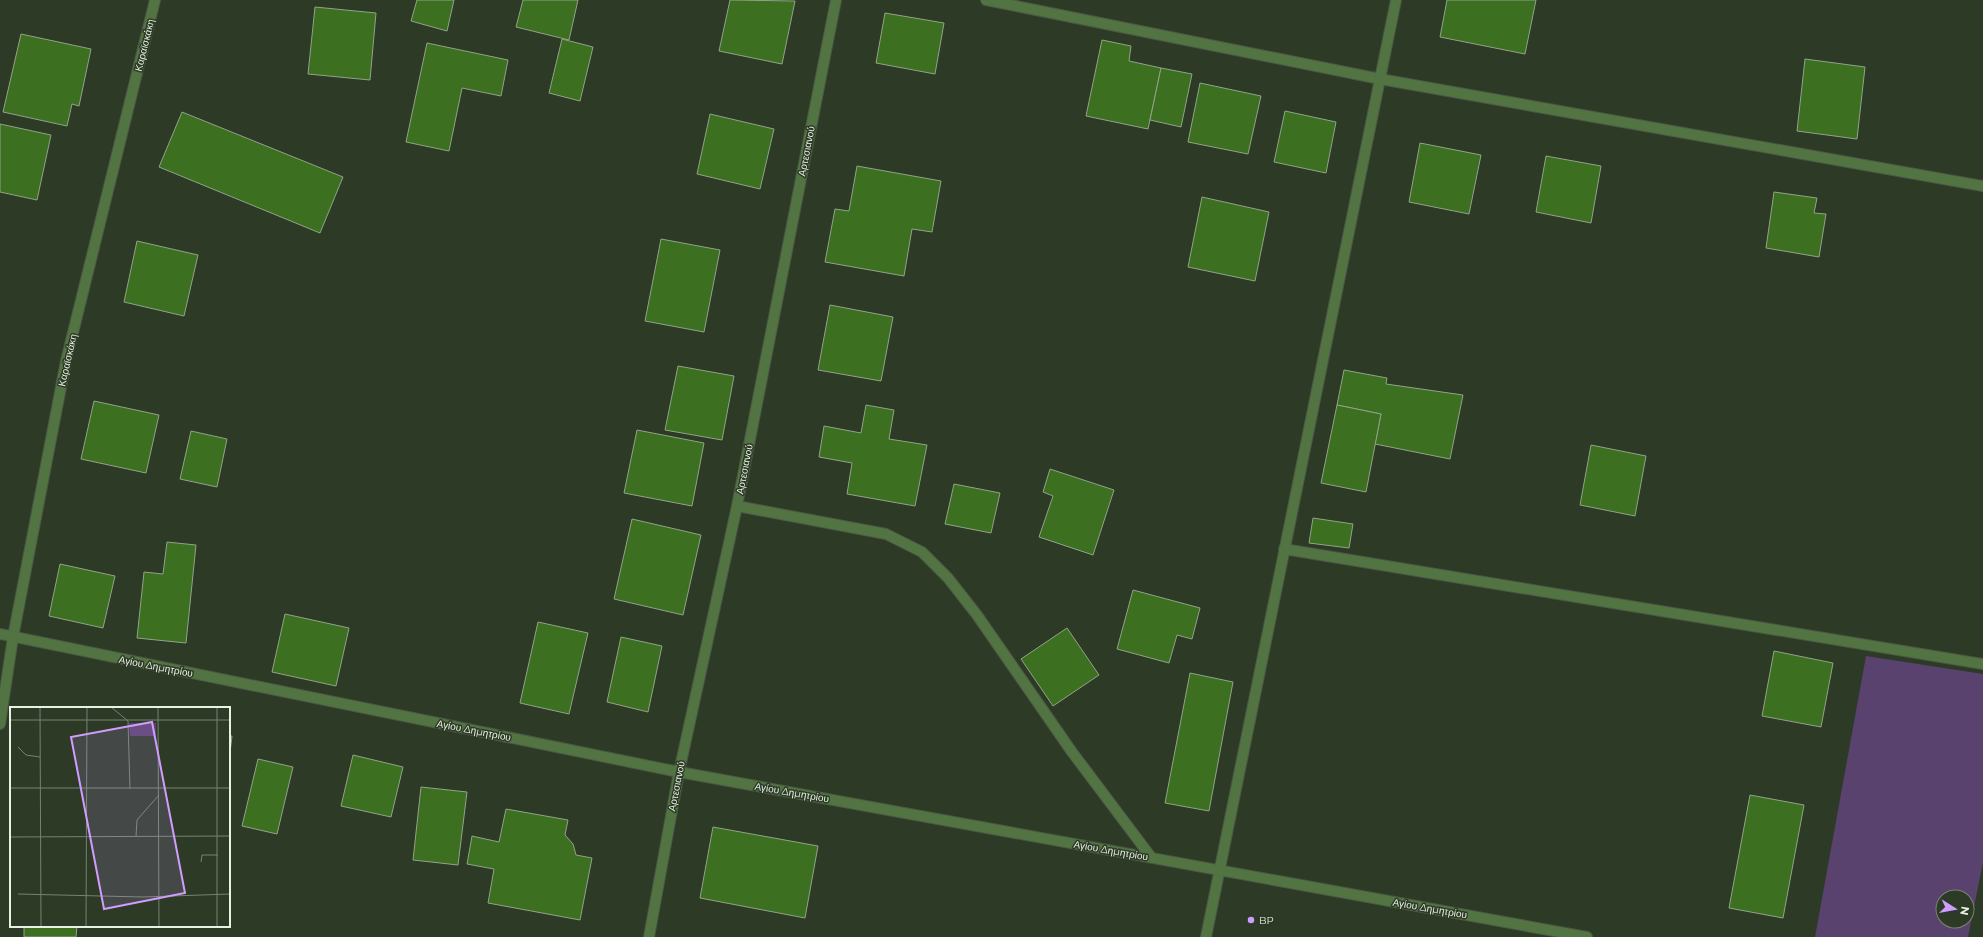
<svg xmlns="http://www.w3.org/2000/svg" width="1983" height="937" viewBox="0 0 1983 937" font-family="Montserrat,sans-serif">
<rect width="100%" height="100%" fill="#2c3a26"/>
<path fill="#5a426f" fill-rule="evenodd" d="M 1866,656 L 1983,674 L 1983,862 L 1968,937 L 1815,937 ZM 1943,897 L 1967,897 L 1967,921 L 1943,921 Z"/>
<g fill="#3c6f1f" stroke="#92a38b">
<path d="M 417,0 L 454,0 L 447,31 L 411,21 Z"/>
<path d="M 523,0 L 578,0 L 569,40 L 516,27 Z"/>
<path d="M 730,0 L 795,1 L 782,64 L 719,51 Z"/>
<path d="M 1447,0 L 1536,0 L 1525,54 L 1440,37 Z"/>
<path d="M 315,7 L 376,13 L 370,80 L 308,74 Z"/>
<path d="M 885,13 L 944,23 L 935,74 L 876,63 Z"/>
<path d="M 21,34 L 91,49 L 79,106 L 72,104 L 67,126 L 3,112 Z"/>
<path d="M 562,39 L 593,47 L 580,101 L 549,93 Z"/>
<path d="M 1102,40 L 1131,46 L 1129,61 L 1161,68 L 1148,129 L 1086,116 Z"/>
<path d="M 427,43 L 508,60 L 501,96 L 462,88 L 449,151 L 406,142 Z"/>
<path d="M 1805,59 L 1865,67 L 1857,139 L 1797,131 Z"/>
<path d="M 1161,68 L 1192,74 L 1181,127 L 1150,120 Z"/>
<path d="M 1200,83 L 1261,96 L 1248,154 L 1188,142 Z"/>
<path d="M 1285,111 L 1336,122 L 1326,173 L 1274,162 Z"/>
<path d="M 182,112 L 343,177 L 320,233 L 159,167 Z"/>
<path d="M 710,114 L 774,129 L 760,189 L 697,174 Z"/>
<path d="M 0,124 L 51,135 L 37,200 L 0,192 Z"/>
<path d="M 1420,143 L 1481,155 L 1469,214 L 1409,202 Z"/>
<path d="M 1546,156 L 1601,166 L 1591,223 L 1536,212 Z"/>
<path d="M 857,166 L 941,181 L 932,232 L 912,229 L 904,276 L 825,262 L 835,209 L 849,211 Z"/>
<path d="M 1774,192 L 1817,198 L 1814,213 L 1826,214 L 1819,257 L 1766,248 Z"/>
<path d="M 1202,197 L 1269,212 L 1255,281 L 1188,267 Z"/>
<path d="M 661,239 L 720,250 L 704,332 L 645,321 Z"/>
<path d="M 137,241 L 198,255 L 184,316 L 124,302 Z"/>
<path d="M 830,305 L 893,317 L 881,381 L 818,370 Z"/>
<path d="M 678,366 L 734,376 L 722,440 L 665,430 Z"/>
<path d="M 1344,370 L 1387,378 L 1386,384 L 1463,395 L 1450,459 L 1375,444 L 1381,414 L 1337,405 Z"/>
<path d="M 94,401 L 159,415 L 146,473 L 81,459 Z"/>
<path d="M 866,405 L 894,410 L 889,439 L 927,445 L 915,506 L 847,494 L 852,463 L 819,457 L 824,426 L 861,433 Z"/>
<path d="M 1337,405 L 1381,414 L 1366,492 L 1321,483 Z"/>
<path d="M 637,430 L 704,443 L 692,506 L 624,493 Z"/>
<path d="M 191,431 L 227,439 L 217,487 L 180,479 Z"/>
<path d="M 1591,445 L 1646,456 L 1635,516 L 1580,505 Z"/>
<path d="M 1050,469 L 1114,490 L 1093,555 L 1039,537 L 1053,496 L 1043,492 Z"/>
<path d="M 954,484 L 1000,493 L 991,533 L 945,524 Z"/>
<path d="M 1313,518 L 1353,524 L 1349,548 L 1309,543 Z"/>
<path d="M 632,519 L 701,535 L 683,615 L 614,599 Z"/>
<path d="M 167,542 L 196,545 L 186,643 L 137,638 L 144,572 L 163,574 Z"/>
<path d="M 60,564 L 115,576 L 103,628 L 49,616 Z"/>
<path d="M 1133,590 L 1200,608 L 1192,639 L 1177,635 L 1169,663 L 1117,649 Z"/>
<path d="M 285,614 L 349,628 L 336,686 L 272,672 Z"/>
<path d="M 538,622 L 588,633 L 569,714 L 520,703 Z"/>
<path d="M 1067,628 L 1099,675 L 1053,706 L 1021,659 Z"/>
<path d="M 621,637 L 662,646 L 648,712 L 607,702 Z"/>
<path d="M 1774,651 L 1833,663 L 1821,727 L 1762,716 Z"/>
<path d="M 1190,673 L 1233,682 L 1209,811 L 1165,803 Z"/>
<path d="M 229,736 L 232,736 L 229,761 Z"/>
<path d="M 353,755 L 403,767 L 391,817 L 341,806 Z"/>
<path d="M 258,759 L 293,767 L 277,834 L 242,826 Z"/>
<path d="M 421,787 L 467,792 L 458,865 L 413,860 Z"/>
<path d="M 1750,795 L 1804,805 L 1783,918 L 1729,908 Z"/>
<path d="M 506,809 L 568,820 L 565,835 L 573,844 L 576,855 L 592,858 L 580,920 L 488,903 L 494,869 L 467,864 L 472,836 L 499,842 Z"/>
<path d="M 713,827 L 818,846 L 805,918 L 700,898 Z"/>
<path d="M 24,926 L 77,926 L 76,937 L 24,937 Z"/>
</g>
<g fill="none" stroke-linecap="round" stroke-linejoin="round">
<g stroke="#4a5744" stroke-width="12">
<g id="minor">
<path d="M 986,0 L 1380,79 L 1983,186"/>
<path d="M 737,506 L 886,534 L 922,552 L 948,578 L 977,615 L 1072,752 L 1151,857"/>
<path d="M 1284,549 L 1983,664"/>
<path d="M 0,724 L 13,637 L 66,361 L 155,0"/>
<path d="M 649,937 L 679,772 L 737,506 L 836,0"/>
<path d="M 1206,937 L 1396,0"/>
</g>
</g>
<g stroke="#4a5744" stroke-width="12">
<path id="tertiary" d="M 0,634 L 679,772 L 1587,937"/>
</g>
<use href="#minor" stroke="#527342" stroke-width="10"/>
<use href="#tertiary" stroke="#527342" stroke-width="10"/>
</g>
<circle fill="#d09dff" stroke="#2c3a26" stroke-width="1.5" cx="1251" cy="920" r="4"/>
<g text-anchor="middle" stroke-width="3" stroke-linejoin="round" paint-order="stroke">
<g font-size="10" fill="#e8f1e4" stroke="#2c3a26">
<text transform="translate(144 45) rotate(-76)" y="4">Καραϊσκάκη</text>
<text transform="translate(806 151) rotate(-79)" y="4">Αρτεσιανού</text>
<text transform="translate(67 360) rotate(-77)" y="4">Καραϊσκάκη</text>
<text transform="translate(744 469) rotate(-79)" y="4">Αρτεσιανού</text>
<text transform="translate(156 666) rotate(11)" y="4">Αγίου Δημητρίου</text>
<text transform="translate(474 730) rotate(11)" y="4">Αγίου Δημητρίου</text>
<text transform="translate(676 786) rotate(-79)" y="4">Αρτεσιανού</text>
<text transform="translate(792 792) rotate(10)" y="4">Αγίου Δημητρίου</text>
<text transform="translate(1111 850) rotate(10)" y="4">Αγίου Δημητρίου</text>
<text transform="translate(1430 908) rotate(10)" y="4">Αγίου Δημητρίου</text>
</g>
<g font-size="10" fill="#e8f1e4" stroke="#2c3a26" text-anchor="start">
<text x="1259" y="924">BP</text>
</g>
</g>
<g transform="translate(10 707)">
<rect width="220" height="220" fill="#2c3a26"/>
<path d="M 119,16 L 146,16 L 146,29 L 120,29 Z" fill="#5a426f"/>
<path fill="none" stroke="#778372" stroke-width="1" d="M 30,0 L 31,220M 101,0 L 118,14 L 120,82M 148,0 L 149,220M 0,13 L 220,13M 8,40 L 16,48 L 30,50M 0,81 L 220,81M 0,130 L 220,129M 126,130 L 127,113 L 149,88M 191,155 L 192,148 L 208,148M 8,187 L 133,190 L 220,187M 76,220 L 77,0M 207,220 L 207,0"/>
<path fill="#d09dff" fill-opacity="0.15" stroke="#d09dff" stroke-width="2" d="M 142,15 L 175,186 L 94,202 L 61,30 Z"/>
<rect width="220" height="220" fill="none" stroke="#e8f1e4" stroke-width="2"/>
</g>
<g transform="translate(1955 909) rotate(101)"><circle r="19" fill="#2c3a26" stroke="#778372"/>
<path d="M0-3L7 15L0 10L-7 15Z" fill="#d09dff"/>
<text y="-6" font-size="11" font-weight="bold" text-anchor="middle" fill="#e8f1e4">N</text>
</g>
</svg>
